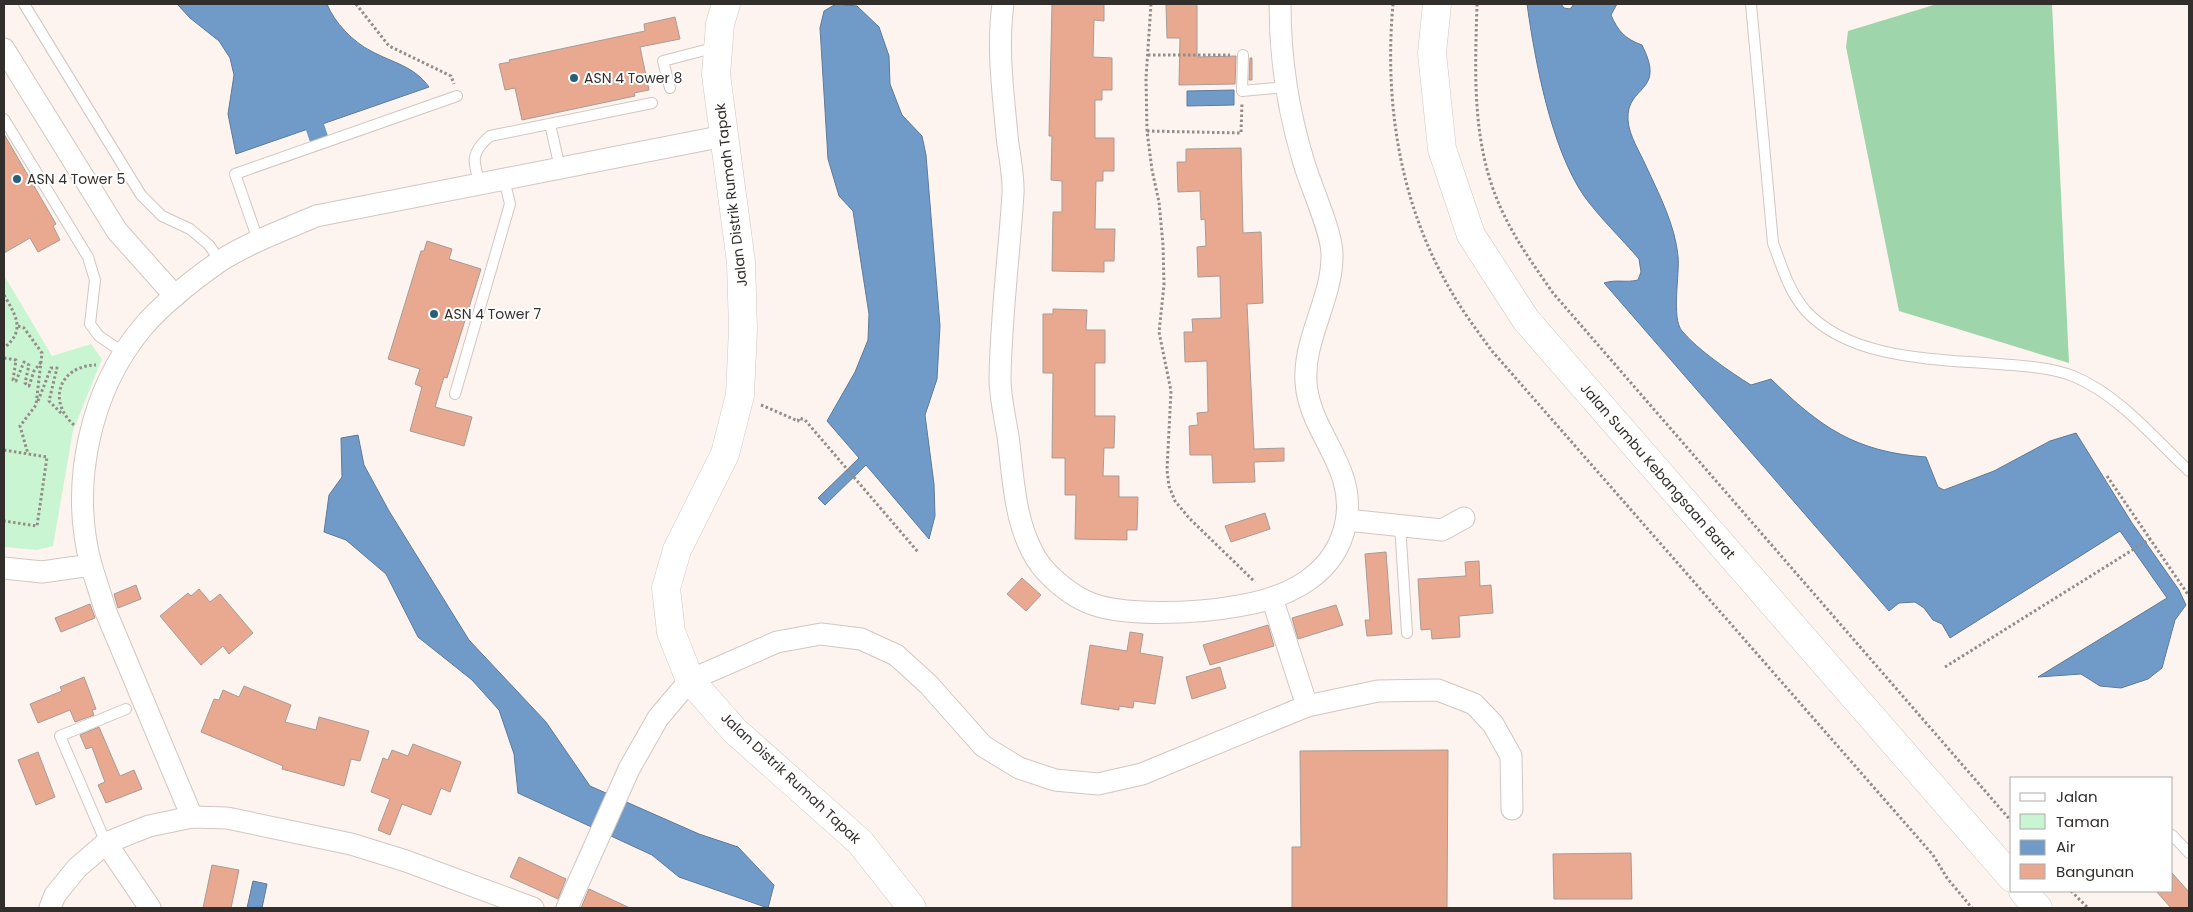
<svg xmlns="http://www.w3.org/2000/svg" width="2193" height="912" viewBox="0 0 2193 912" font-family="Poppins,sans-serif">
<rect width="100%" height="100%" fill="#fef4ef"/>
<path fill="#caf5d3" d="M 4,275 L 52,356 L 91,344 L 102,359 L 73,431 L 53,546 L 37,550 L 4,547 Z"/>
<path fill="#9ed5aa" d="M 1937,4 L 2052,4 L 2069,363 L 1899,311 L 1846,47 L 1848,31 Z"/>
<g fill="#709bc9" stroke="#5d7a9a">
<path d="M 177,4 L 327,4 C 334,22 353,42 371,51 C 393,63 414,66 429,87 L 236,154 L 228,114 L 234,75 L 230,58 L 219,41 L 190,18 Z"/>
<path d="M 836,4 L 857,6 L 879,27 L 889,56 L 890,84 L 902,115 L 922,136 L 926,155 L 940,326 L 937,379 L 925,415 L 934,484 L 935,516 L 929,539 L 866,465 L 825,505 L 818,498 L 859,458 L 827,421 L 855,372 L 868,340 L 869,314 L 853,211 L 839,196 L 828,159 L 820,28 L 824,11 Z"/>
<path d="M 1527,4 L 1561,4 L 1564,8 L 1570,9 L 1574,4 L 1617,4 L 1611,15 C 1618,31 1625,39 1642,45 C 1667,94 1626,84 1628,120 C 1629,136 1640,152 1646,166 C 1659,194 1675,225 1678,256 C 1680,274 1671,318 1682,331 C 1698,350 1730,372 1751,385 L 1771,379 C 1820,427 1855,452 1926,457 L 1938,487 L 1944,490 L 1994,471 L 2050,441 L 2076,433 L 2132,523 L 2179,590 L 2186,605 L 2175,620 L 2162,668 L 2148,679 L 2121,688 L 2100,686 L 2081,674 L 2038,677 L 2167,598 L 2120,531 L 1950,638 L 1942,624 L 1933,620 L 1924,608 L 1915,602 L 1899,603 L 1889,611 L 1604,283 C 1616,279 1626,283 1638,280 L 1641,272 L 1639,259 C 1621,238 1600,218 1584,196 C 1551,148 1535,61 1527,4 Z"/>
<path d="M 1234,90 L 1234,105 L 1187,106 L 1187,91 Z"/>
<path d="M 358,435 L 364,465 L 389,511 L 469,640 L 546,722 L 590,786 L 699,834 L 738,847 L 774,885 L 768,908 L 679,877 L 652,855 L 518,793 L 514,754 L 499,710 L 472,680 L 418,637 L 386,574 L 346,540 L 324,532 L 329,495 L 342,477 L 341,438 Z"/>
<path d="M 253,881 L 267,884 L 262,908 L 247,908 Z"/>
</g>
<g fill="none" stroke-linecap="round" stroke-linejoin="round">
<path stroke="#709bc9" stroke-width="19" d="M 315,127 L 319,139"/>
</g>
<g fill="#e9a991" stroke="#a79b97">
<path d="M 1052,4 L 1104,4 L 1104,21 L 1094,20 L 1093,57 L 1112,58 L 1112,90 L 1102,90 L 1102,100 L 1095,100 L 1095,138 L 1114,138 L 1114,171 L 1103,171 L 1103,181 L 1096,181 L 1095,229 L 1115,229 L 1114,261 L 1104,261 L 1104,272 L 1052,271 L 1053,212 L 1062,212 L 1062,181 L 1051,180 L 1052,136 L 1049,136 Z"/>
<path d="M 1166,4 L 1197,4 L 1197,57 L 1236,56 L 1235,84 L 1179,85 L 1180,38 L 1167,38 Z"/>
<path d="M 675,17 L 680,39 L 640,47 L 649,90 L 634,93 L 635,96 L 522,120 L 515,88 L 505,90 L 499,64 L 510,62 L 509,60 L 645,31 L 644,24 Z"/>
<path d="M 1250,58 L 1252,58 L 1252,80 L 1249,80 Z"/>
<path d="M 4,134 L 56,224 L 53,226 L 60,240 L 38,252 L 30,238 L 4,253 Z"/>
<path d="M 1241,148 L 1243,233 L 1261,232 L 1263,303 L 1247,304 L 1254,449 L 1284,448 L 1284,461 L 1254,462 L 1255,482 L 1213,483 L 1212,455 L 1190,455 L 1189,426 L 1198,425 L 1197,413 L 1208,412 L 1207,361 L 1185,362 L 1184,332 L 1193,332 L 1192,319 L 1221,318 L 1220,276 L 1198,277 L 1197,247 L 1206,246 L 1205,219 L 1201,220 L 1200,191 L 1178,192 L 1177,162 L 1186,162 L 1186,149 Z"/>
<path d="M 427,241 L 452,249 L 449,259 L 481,269 L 447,378 L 444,377 L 435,407 L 472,417 L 464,446 L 410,431 L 422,387 L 415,384 L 420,369 L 388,359 L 421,251 L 424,251 Z"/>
<path d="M 1053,309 L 1087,310 L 1086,330 L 1105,330 L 1105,363 L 1095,363 L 1095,416 L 1115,416 L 1114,448 L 1104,448 L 1103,476 L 1119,476 L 1119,497 L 1138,497 L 1137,530 L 1127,530 L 1127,540 L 1075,539 L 1076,495 L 1065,495 L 1065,458 L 1052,458 L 1053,373 L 1043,373 L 1043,314 L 1053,314 Z"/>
<path d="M 1265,513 L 1270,529 L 1231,542 L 1225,526 Z"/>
<path d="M 1386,552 L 1392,634 L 1367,636 L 1365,620 L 1370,620 L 1365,554 Z"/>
<path d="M 1479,561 L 1480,586 L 1491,585 L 1493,613 L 1459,616 L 1460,637 L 1432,639 L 1431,629 L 1421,630 L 1418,579 L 1466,576 L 1465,562 Z"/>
<path d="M 1022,578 L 1041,595 L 1026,611 L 1007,594 Z"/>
<path d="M 136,585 L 141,599 L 118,608 L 114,594 Z"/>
<path d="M 199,589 L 210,602 L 220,594 L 253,633 L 229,654 L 223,646 L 201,665 L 160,616 L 188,593 L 191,596 Z"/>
<path d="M 90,604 L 95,618 L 61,632 L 55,618 Z"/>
<path d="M 1336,605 L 1343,625 L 1298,639 L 1292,618 Z"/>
<path d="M 1268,625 L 1274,646 L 1210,665 L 1203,645 Z"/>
<path d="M 1130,632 L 1143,634 L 1140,653 L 1163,657 L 1155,704 L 1134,701 L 1133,708 L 1119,706 L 1119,710 L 1081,704 L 1090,645 L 1127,651 Z"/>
<path d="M 1220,667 L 1226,688 L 1192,699 L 1186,677 Z"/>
<path d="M 84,677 L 96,709 L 92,710 L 94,715 L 75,722 L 70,710 L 38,723 L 30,704 L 62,691 L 60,687 Z"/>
<path d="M 244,686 L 291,705 L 285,722 L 316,730 L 319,717 L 369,731 L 360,761 L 351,759 L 344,786 L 282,769 L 283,766 L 201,732 L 214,699 L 219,700 L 223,690 L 239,697 Z"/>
<path d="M 99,727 L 120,776 L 134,770 L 142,789 L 106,803 L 98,785 L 105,782 L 92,747 L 86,749 L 80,735 Z"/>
<path d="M 413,744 L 461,762 L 450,792 L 441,788 L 431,815 L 402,804 L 390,835 L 378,830 L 390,799 L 371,792 L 383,758 L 388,760 L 392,750 L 408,756 Z"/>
<path d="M 1448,750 L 1447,908 L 1292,908 L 1292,847 L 1301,847 L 1300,751 Z"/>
<path d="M 38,752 L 55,797 L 36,805 L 18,760 Z"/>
<path d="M 1631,853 L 1632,899 L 1554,899 L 1553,854 Z"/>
<path d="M 519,857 L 566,879 L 558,899 L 510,877 Z"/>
<path d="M 212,865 L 239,870 L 231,908 L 203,908 Z"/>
<path d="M 2172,873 L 2189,892 L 2189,908 L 2171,908 L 2156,891 L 2172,891 Z"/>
<path d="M 589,889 L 630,908 L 581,908 Z"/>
</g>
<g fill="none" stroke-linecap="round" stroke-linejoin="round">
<g stroke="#d2c6c1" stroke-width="12">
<g id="lane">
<path d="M 24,4 L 141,195 L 162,216 L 190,229 L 209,245 L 220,261"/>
<path d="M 1751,4 L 1773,243 C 1782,267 1789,292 1806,311 C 1851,360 1937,359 1998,364 C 2022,366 2050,367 2073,376 C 2119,395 2153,437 2189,471"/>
<path d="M 1243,55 L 1242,91 L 1286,87"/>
<path d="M 670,88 L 663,61 L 717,47"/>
<path d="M 4,119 L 88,257 L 95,280 L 90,324 L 99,336 L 124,353"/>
<path d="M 550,124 L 560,168"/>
<path d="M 480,184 C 473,161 470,153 490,136 L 652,103"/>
<path d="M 258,240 L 235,174 L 457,96"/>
<path d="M 455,394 L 510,204 L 504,179"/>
<path d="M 1400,525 L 1407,633"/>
<path d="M 2172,835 L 2189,853"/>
<path d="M 106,843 L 60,736 L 126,709"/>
</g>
</g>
<g stroke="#d2c6c1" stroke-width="23">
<g id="street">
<path d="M 1003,4 C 997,48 1003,91 1007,136 C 1009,155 1014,175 1013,194 C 1009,256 1001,317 1000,378 C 1000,397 1005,418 1008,436 C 1013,474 1014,517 1032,551 C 1041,571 1066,592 1085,601 C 1120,618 1200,613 1238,606 C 1288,598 1336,575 1346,522 C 1356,469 1315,438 1307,391 C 1299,343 1333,301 1332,254 C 1332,232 1311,187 1304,163 C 1288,111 1280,58 1280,4"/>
<path d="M 4,49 L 117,231 L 175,296"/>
<path d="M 1347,520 L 1442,530 L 1464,518"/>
<path d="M 91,565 L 106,612 L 192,817"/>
<path d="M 4,568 L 42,572 L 91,565 C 70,486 89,392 142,328 C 163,303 193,280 220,261 C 250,242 284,230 316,216 L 724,136"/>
<path d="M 1272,598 L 1307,706"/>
<path d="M 106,843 L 150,908"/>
<path d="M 50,908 L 55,895 L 77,868 L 106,843 L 149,826 L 192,817 L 227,818 L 351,844 L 406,861 L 533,908"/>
<path d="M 567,908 L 629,769 L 658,718 L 690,680 L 777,642 L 821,634 L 861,639 L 896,655 L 929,685 L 983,746 L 1019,768 L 1055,780 L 1098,784 L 1142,774 L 1307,706 L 1378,691 L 1438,690 L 1474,704 L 1493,724 L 1511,756 L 1512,809"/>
</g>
</g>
<g stroke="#d2c6c1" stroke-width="29">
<g id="secondary">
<path d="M 726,4 L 720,24 L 716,75 L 741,262 L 743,329 L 740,395 L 725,454 L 677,550 L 666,588 L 671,632 L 690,680 L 735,731 L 860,842 L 912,908"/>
<path d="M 1437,4 L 1432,53 L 1442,149 L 1471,235 L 1526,320 L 2012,878"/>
<path d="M 2023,891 L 2038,908"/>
</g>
</g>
<g stroke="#938c89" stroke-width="3" stroke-dasharray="2.5 2.5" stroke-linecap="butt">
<path d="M 356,4 L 389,46 L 451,76 L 454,84"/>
<path d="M 1151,4 L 1146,78 L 1147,131 L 1152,170 L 1159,202 L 1163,245 L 1164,285 L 1159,332 L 1171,391 L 1167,470 L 1169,486 L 1175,501 L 1189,518 L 1255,582"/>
<path d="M 1393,4 C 1384,103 1400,205 1451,291 C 1463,312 1478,332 1492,351 L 1933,855 L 1947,878 L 1972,908"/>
<path d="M 1477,4 C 1475,75 1471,148 1504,215 C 1517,242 1535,267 1553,293 L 2012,822"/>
<path d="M 1148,55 L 1230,55"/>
<path d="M 1147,131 L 1241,133 L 1242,103"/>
<path d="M 4,295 C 16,316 26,330 4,348"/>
<path d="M 18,326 L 24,328 L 42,353 L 36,405 L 20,426 L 28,454"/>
<path d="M 4,358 L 16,360 L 13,380 L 16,381 L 24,362 L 29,365 L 25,383 L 29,386 L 34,371 L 41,362"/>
<path d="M 38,401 L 51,368 L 57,368 L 49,401 L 63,415"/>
<path d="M 761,405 L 798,421 L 799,418 L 805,420 L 918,552"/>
<path d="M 74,425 C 47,401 59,366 96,365"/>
<path d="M 4,450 L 47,457 L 37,526 L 4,521"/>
<path d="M 2107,476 L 2189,596"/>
<path d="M 1945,667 L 2150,539"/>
<path d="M 2071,891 L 2088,908"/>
</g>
<use href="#lane" stroke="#fff" stroke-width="10"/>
<use href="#street" stroke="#fff" stroke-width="21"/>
<use href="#secondary" stroke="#fff" stroke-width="28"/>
</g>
<g fill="#246178" stroke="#fff" stroke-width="2">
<circle cx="574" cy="78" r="5"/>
<circle cx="17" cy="179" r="5"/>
<circle cx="434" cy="314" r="5"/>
</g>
<g text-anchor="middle" stroke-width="4" stroke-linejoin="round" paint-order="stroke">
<g font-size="14" fill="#322e2c" stroke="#fff" text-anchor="start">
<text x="584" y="83">ASN 4 Tower 8</text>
<text x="27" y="184">ASN 4 Tower 5</text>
<text x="444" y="319">ASN 4 Tower 7</text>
</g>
<g font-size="14" fill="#322e2c" stroke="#fff">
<text transform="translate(731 195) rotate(-97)" y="5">Jalan Distrik Rumah Tapak</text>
<text transform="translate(1658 471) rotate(49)" y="5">Jalan Sumbu Kebangsaan Barat</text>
<text transform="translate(791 778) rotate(43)" y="5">Jalan Distrik Rumah Tapak</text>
</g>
</g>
<rect width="2193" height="912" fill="none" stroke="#322e2c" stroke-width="10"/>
<rect x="2010" y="777" width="162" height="115" fill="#ffffff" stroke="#adabab"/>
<rect x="2020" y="793" width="25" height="8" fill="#ffffff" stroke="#adabab"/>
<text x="2056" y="802" font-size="15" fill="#322e2c">Jalan</text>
<rect x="2020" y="814" width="25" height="15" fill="#caf5d3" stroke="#adabab"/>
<text x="2056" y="827" font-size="15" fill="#322e2c">Taman</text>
<rect x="2020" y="840" width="25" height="15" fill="#709bc9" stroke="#adabab"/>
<text x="2056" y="852" font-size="15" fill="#322e2c">Air</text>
<rect x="2020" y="864" width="25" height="15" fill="#e9a991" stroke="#adabab"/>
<text x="2056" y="877" font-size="15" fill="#322e2c">Bangunan</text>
</svg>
